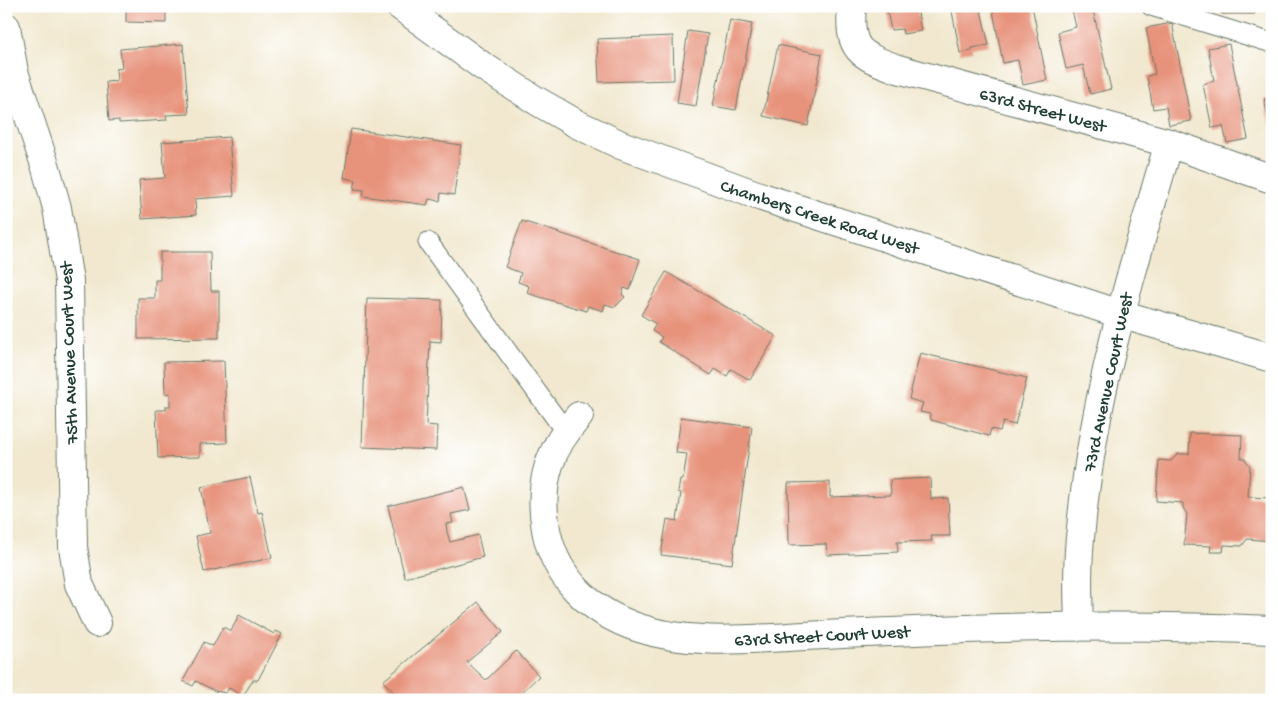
<svg xmlns="http://www.w3.org/2000/svg" width="1278" height="706" viewBox="0 0 1278 706" font-family="'Gochi Hand',sans-serif">
<rect width="100%" height="100%" fill="#fff"/>
<filter id="ink" filterUnits="userSpaceOnUse"><feTurbulence type="fractalNoise" baseFrequency=".02" numOctaves="2"/><feDisplacementMap in="SourceGraphic" scale="10" xChannelSelector="R" yChannelSelector="G"/><feConvolveMatrix kernelMatrix="1 2 1 2 8 2 1 2 1" color-interpolation-filters="sRGB"/></filter>
<filter id="wash" filterUnits="userSpaceOnUse"><feTurbulence type="fractalNoise" baseFrequency=".0096" numOctaves="4" result="noise"/><feDisplacementMap in="SourceGraphic" scale="20" xChannelSelector="R" yChannelSelector="G"/><feGaussianBlur stdDeviation="1.12" result="paint"/><feColorMatrix in="noise" values="0 0 0 0 0 0 0 0 0 0 0 0 0 0 0 0 0 1.4 0 .05"/><feComposite in="paint" operator="in"/></filter>
<g filter="url(#wash)">
<rect width="100%" height="100%" fill="#f1e8cf"/>
<g id="blocks">
<g fill="#e7927a">
<path d="M 126,6 L 166,6 L 166,23 L 126,22 Z"/>
<path d="M 886,6 L 917,6 L 921,31 L 903,34 L 902,29 L 891,30 Z"/>
<path d="M 951,6 L 980,6 L 989,45 L 972,48 L 972,51 L 960,53 Z"/>
<path d="M 992,6 L 1032,6 L 1047,80 L 1023,85 L 1018,60 L 1003,63 Z"/>
<path d="M 1071,6 L 1092,6 L 1111,89 L 1090,94 L 1083,65 L 1066,69 L 1058,32 L 1076,27 Z"/>
<path d="M 1222,6 L 1256,6 L 1255,14 L 1222,14 Z"/>
<path d="M 730,20 L 752,24 L 736,110 L 713,106 Z"/>
<path d="M 1172,23 L 1191,121 L 1169,125 L 1166,107 L 1153,109 L 1147,76 L 1155,74 L 1146,28 Z"/>
<path d="M 688,31 L 708,34 L 696,106 L 677,103 Z"/>
<path d="M 673,36 L 674,80 L 599,82 L 597,39 Z"/>
<path d="M 183,44 L 189,114 L 166,115 L 167,120 L 119,123 L 119,120 L 109,121 L 106,82 L 117,81 L 116,69 L 122,68 L 120,49 Z"/>
<path d="M 1229,44 L 1248,139 L 1227,143 L 1223,126 L 1212,128 L 1203,84 L 1214,81 L 1208,48 Z"/>
<path d="M 778,45 L 822,54 L 808,126 L 763,116 Z"/>
<path d="M 1272,98 L 1272,129 L 1271,129 L 1264,99 Z"/>
<path d="M 351,129 L 461,145 L 454,195 L 441,193 L 440,201 L 429,199 L 427,205 L 363,196 L 364,190 L 354,189 L 356,180 L 344,178 Z"/>
<path d="M 229,137 L 234,196 L 195,199 L 196,215 L 142,219 L 139,180 L 165,178 L 162,142 Z"/>
<path d="M 522,221 L 640,259 L 630,290 L 624,288 L 622,294 L 625,297 L 615,307 L 605,304 L 603,311 L 588,306 L 586,311 L 527,293 L 529,286 L 518,282 L 521,273 L 505,267 Z"/>
<path d="M 160,252 L 210,252 L 211,291 L 219,291 L 219,338 L 138,339 L 138,298 L 155,298 L 155,280 L 160,280 Z"/>
<path d="M 666,272 L 776,336 L 750,380 L 731,369 L 727,376 L 715,369 L 711,375 L 659,342 L 662,337 L 652,331 L 656,324 L 641,315 Z"/>
<path d="M 367,298 L 442,300 L 441,342 L 430,341 L 426,425 L 437,426 L 436,450 L 362,447 Z"/>
<path d="M 920,353 L 1027,378 L 1015,425 L 1003,422 L 1000,431 L 991,429 L 989,436 L 931,420 L 930,414 L 920,412 L 923,403 L 909,399 Z"/>
<path d="M 224,361 L 227,443 L 200,444 L 200,457 L 158,458 L 156,410 L 166,410 L 166,406 L 170,406 L 170,393 L 165,394 L 164,362 Z"/>
<path d="M 681,417 L 752,427 L 732,564 L 661,555 L 667,519 L 677,521 L 681,493 L 678,492 L 680,480 L 683,480 L 687,454 L 676,453 Z"/>
<path d="M 1190,433 L 1242,435 L 1241,458 L 1244,458 L 1250,466 L 1248,497 L 1272,498 L 1272,541 L 1247,539 L 1242,546 L 1224,545 L 1223,552 L 1210,552 L 1211,546 L 1184,545 L 1187,514 L 1183,508 L 1183,503 L 1156,501 L 1159,460 L 1171,461 L 1178,454 L 1189,454 Z"/>
<path d="M 250,477 L 258,513 L 262,512 L 272,558 L 204,572 L 196,536 L 210,533 L 201,487 Z"/>
<path d="M 930,478 L 931,499 L 948,498 L 950,536 L 931,536 L 932,541 L 897,542 L 898,552 L 827,555 L 826,544 L 789,545 L 788,483 L 830,482 L 830,497 L 891,495 L 890,480 Z"/>
<path d="M 464,487 L 470,510 L 451,514 L 453,523 L 446,524 L 447,532 L 450,542 L 478,535 L 483,557 L 405,578 L 388,506 Z"/>
<path d="M 478,602 L 503,632 L 467,662 L 486,680 L 516,651 L 539,676 L 514,700 L 401,700 L 383,681 Z"/>
<path d="M 239,615 L 274,634 L 276,631 L 282,634 L 258,680 L 253,680 L 243,696 L 229,688 L 226,693 L 215,691 L 196,681 L 193,686 L 183,681 L 204,642 L 213,646 L 223,627 L 231,631 Z"/>
<rect x="1020" y="697" width="38" height="3"/>
</g>
</g>
</g>
<g filter="url(#ink)">
<use href="#blocks" fill-opacity="0" stroke="#68796a" stroke-width="1"/>
<g fill="none" stroke-linecap="round" stroke-linejoin="round">
<g stroke="#68796a" stroke-width="21">
<g id="service">
<path d="M 1151,6 L 1272,43"/>
<path d="M 428,242 L 565,431"/>
</g>
</g>
<g stroke="#68796a" stroke-width="30">
<g id="minor">
<path d="M 852,6 C 848,50 859,55 898,69 L 1169,143 L 1272,179"/>
<path d="M 6,27 L 14,72 L 46,168 L 57,208 L 69,281 L 73,547 L 79,584 L 97,623"/>
<path d="M 579,416 C 550,448 539,480 545,523 C 552,576 590,612 639,628 C 687,644 739,640 788,637 C 822,635 857,633 892,632 C 1018,626 1145,624 1272,630"/>
<path d="M 1079,626 C 1078,593 1077,561 1081,528 C 1093,396 1132,270 1169,143"/>
</g>
</g>
<g stroke="#68796a" stroke-width="30">
<path id="tertiary" d="M 400,6 L 481,65 L 537,101 L 577,124 L 621,145 L 762,197 L 1120,314 L 1272,358"/>
</g>
<use href="#service" stroke="#fff" stroke-width="19"/>
<use href="#minor" stroke="#fff" stroke-width="28"/>
<use href="#tertiary" stroke="#fff" stroke-width="28"/>
</g>
</g>
<g text-anchor="middle" stroke-width="4.5" stroke-linejoin="round" paint-order="stroke">
<g font-size="18" fill="#1f3d34" stroke="#fff">
<text transform="translate(1043 109) rotate(15)" y="6">63rd Street West</text>
<text transform="translate(820 216) rotate(18)" y="6">Chambers Creek Road West</text>
<text transform="translate(68 353) rotate(-92)" y="6">75th Avenue Court West</text>
<text transform="translate(1107 382) rotate(-78)" y="6">73rd Avenue Court West</text>
<text transform="translate(822 635) rotate(-3)" y="6">63rd Street Court West</text>
</g>
</g>
<rect width="1278" height="706" fill="none" stroke="#fff" stroke-width="25"/>
</svg>
